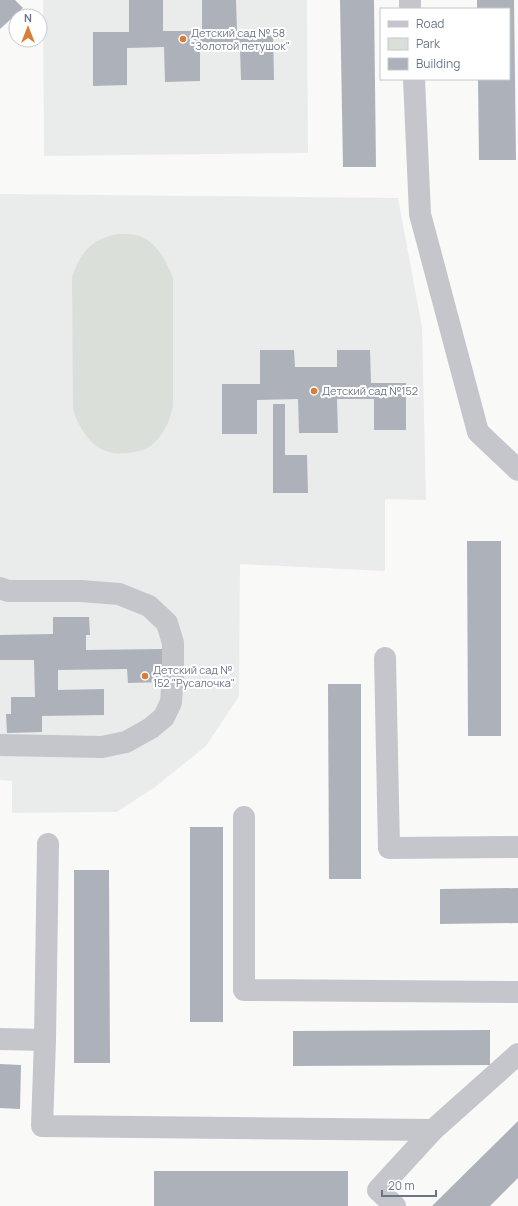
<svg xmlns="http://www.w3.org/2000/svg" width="518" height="1206" viewBox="0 0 518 1206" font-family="Manrope,sans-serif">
<rect width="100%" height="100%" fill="#f9faf8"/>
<g fill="#eaebeb">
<path d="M 43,0 L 307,0 L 308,153 L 44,156 Z"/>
<path d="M 0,194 L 398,198 L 422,327 L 426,500 L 385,499 L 385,571 L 240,564 L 239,696 L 206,746 L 155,787 L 117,812 L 12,813 L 12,781 L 0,780 Z"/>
</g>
<path fill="#dae0d9" d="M 118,234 C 125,234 133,234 140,236 C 157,242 167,263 173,278 L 173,406 C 170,420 165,433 154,443 C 147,450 137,452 128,453 C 122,453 115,454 109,452 C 90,447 78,426 73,409 L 72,277 C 80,253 92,238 118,234 Z"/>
<g fill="#adb2ba">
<path d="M 0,0 L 15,0 L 23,8 L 0,29 Z"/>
<path d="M 129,0 L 163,0 L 163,31 L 202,31 L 202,0 L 236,0 L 237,31 L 273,31 L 274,80 L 241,80 L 240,47 L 200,47 L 200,81 L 165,82 L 164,47 L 127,48 L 127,85 L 93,86 L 93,32 L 129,32 Z"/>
<path d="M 340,0 L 374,0 L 376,167 L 343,167 Z"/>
<path d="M 477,0 L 514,0 L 516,160 L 479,160 L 478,79 L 509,79 L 509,9 L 477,9 Z"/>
<path d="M 260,350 L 294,350 L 295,367 L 337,367 L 337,350 L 370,350 L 371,383 L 406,383 L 406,430 L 374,430 L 374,399 L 337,399 L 338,433 L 299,433 L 298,399 L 257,400 L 257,434 L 222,434 L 222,384 L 260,384 Z"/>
<path d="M 273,404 L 285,404 L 285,455 L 307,455 L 308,493 L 273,493 Z"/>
<path d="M 467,541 L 501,541 L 501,736 L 468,736 Z"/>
<path d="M 53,617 L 89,617 L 90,635 L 86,635 L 86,650 L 162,649 L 163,682 L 128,683 L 127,669 L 58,670 L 58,690 L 104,689 L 104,715 L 42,716 L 42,732 L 7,733 L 6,714 L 11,714 L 11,697 L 35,697 L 34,660 L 0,660 L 0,635 L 53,634 Z"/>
<path d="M 328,684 L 361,684 L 361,879 L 329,879 Z"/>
<rect x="190" y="827" width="33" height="195"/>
<path d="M 74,870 L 109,870 L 110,1063 L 74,1063 Z"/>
<path d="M 518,888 L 518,923 L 440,924 L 440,889 Z"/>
<path d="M 490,1030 L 490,1065 L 293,1066 L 293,1031 Z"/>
<path d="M 0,1064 L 21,1065 L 20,1109 L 0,1108 Z"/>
<path d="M 518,1121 L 518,1178 L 490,1206 L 432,1206 Z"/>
<rect x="154" y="1171" width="194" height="35"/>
</g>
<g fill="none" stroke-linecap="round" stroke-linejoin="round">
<g stroke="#c4c6cb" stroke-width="22">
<path d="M 410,0 L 410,9"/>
<path d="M 414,79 L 420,214 L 478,432 L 518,470"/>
<path d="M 0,588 L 8,591 L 81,591 L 119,594 L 149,606 L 167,623 L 173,643 L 173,675 L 171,702 L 164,717 L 151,728 L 126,742 L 102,747 L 0,745"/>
<path d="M 385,658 L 389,848 L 518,847"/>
<path d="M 244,817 L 244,990 L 518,992"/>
<path d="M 0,1039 L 45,1040 L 48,844"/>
<path d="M 45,1040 L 42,1126 L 433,1130 L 518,1054"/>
<path d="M 395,1206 L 378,1190 L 433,1130"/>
</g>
</g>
<g fill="#d97d38" stroke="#fff" stroke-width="1.5">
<circle cx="183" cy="39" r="4"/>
<circle cx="314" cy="391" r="4"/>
<circle cx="145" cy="676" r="4"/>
</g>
<g text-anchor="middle" stroke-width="4" stroke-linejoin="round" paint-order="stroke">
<g font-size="11" fill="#6b7587" stroke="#fff" text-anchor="start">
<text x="191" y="37">Детский сад № 58<tspan x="191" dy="13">"Золотой петушок"</tspan></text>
<text x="322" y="395">Детский сад №152</text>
<text x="153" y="674">Детский сад №<tspan x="153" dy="13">152 "Русалочка"</tspan></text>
</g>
</g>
<rect x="380" y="8" width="130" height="72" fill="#ffffff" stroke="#c4c8cf"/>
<rect x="388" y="21" width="20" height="6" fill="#c4c6cb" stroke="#c4c8cf"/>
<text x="416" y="28" font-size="12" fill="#6b7587">Road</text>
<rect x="388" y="38" width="20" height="12" fill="#dae0d9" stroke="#c4c8cf"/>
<text x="416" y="48" font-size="12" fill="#6b7587">Park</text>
<rect x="388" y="58" width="20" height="12" fill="#adb2ba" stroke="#c4c8cf"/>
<text x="416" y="68" font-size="12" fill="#6b7587">Building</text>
<g transform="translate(28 28)"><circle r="19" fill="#ffffff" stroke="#c4c8cf"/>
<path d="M0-3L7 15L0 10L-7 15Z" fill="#d97d38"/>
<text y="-6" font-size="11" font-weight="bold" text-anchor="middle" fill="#6b7587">N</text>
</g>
<path d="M382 1190v6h54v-6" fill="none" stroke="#6b7587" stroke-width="2"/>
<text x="388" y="1190" font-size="12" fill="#6b7587" stroke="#ffffff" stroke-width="3" paint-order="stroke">20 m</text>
</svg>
